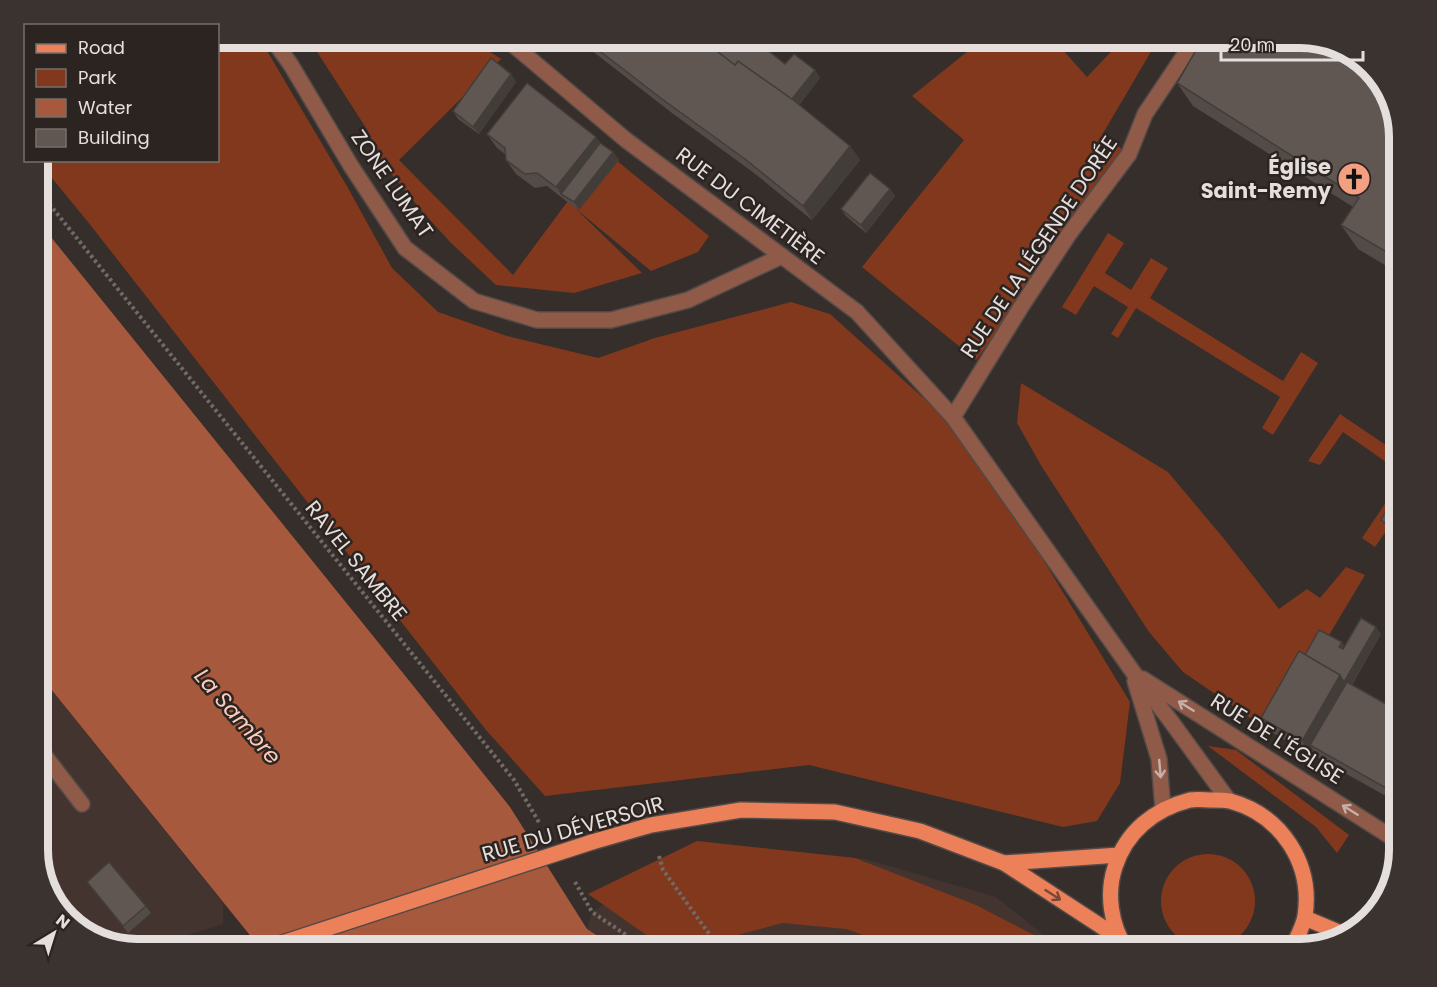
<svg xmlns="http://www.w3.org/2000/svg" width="1437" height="987" viewBox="0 0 1437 987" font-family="Poppins,sans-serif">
<rect width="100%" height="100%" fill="#362e2b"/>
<g fill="#43342f">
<path d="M 38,673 L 223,903 L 223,924 L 144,949 L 137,949 L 81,933 L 51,899 L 38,856 Z"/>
<path d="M 697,841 L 865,859 L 996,897 L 1061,949 L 618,949 L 587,929 L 592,912 Z"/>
</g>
<g fill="#82381d">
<path d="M 1159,38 L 1102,135 L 1129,154 L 976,360 L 862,267 L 964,140 L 912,96 L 983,39 L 1053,39 L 1087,77 L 1123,39 Z"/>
<path d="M 476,43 L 501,59 L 399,160 L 513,275 L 605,151 L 709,236 L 698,252 L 651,271 L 576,209 L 642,273 L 574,293 L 496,285 L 450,242 L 421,210 L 380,160 L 368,131 L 312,44 Z"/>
<path d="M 218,44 L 263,44 L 348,188 L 392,268 L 438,312 L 507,336 L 598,358 L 655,338 L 791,302 L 830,314 L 970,440 L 1130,702 L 1120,783 L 1097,821 L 1063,827 L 809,765 L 545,796 L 486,730 L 88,222 L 38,161 L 218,160 Z"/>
<path d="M 1108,233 L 1124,243 L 1105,273 L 1131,290 L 1151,258 L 1168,268 L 1150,298 L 1283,381 L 1301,352 L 1318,363 L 1273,435 L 1262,428 L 1280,397 L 1136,308 L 1118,338 L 1111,334 L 1128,307 L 1094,286 L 1076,315 L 1062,307 Z"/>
<path d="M 1021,383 L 1168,472 L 1225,540 L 1279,609 L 1307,589 L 1320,598 L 1346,567 L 1365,575 L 1271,732 L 1183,672 L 1149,632 L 1042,467 L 1017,423 Z"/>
<path d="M 1340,414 L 1399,454 L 1399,471 L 1343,432 L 1320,465 L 1308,461 Z"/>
<path d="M 1399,483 L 1399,512 L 1375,547 L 1362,538 Z"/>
<path d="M 1208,746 L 1236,750 L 1349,835 L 1337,853 L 1316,827 Z"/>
<path d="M 697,841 L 855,858 L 976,905 L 1061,949 L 903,949 L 846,929 L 782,923 L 723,939 L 681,947 L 652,939 L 588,894 Z"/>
<circle cx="1208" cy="901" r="47"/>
</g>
<path fill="#a6593d" d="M 38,221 L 411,683 L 510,807 L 587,929 L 618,949 L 261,949 L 38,673 Z"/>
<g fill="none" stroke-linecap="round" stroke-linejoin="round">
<g stroke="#524a47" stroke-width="18">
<g id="minor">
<path d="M 510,42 L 626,140 L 857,312 L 953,417 L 1133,672 L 1170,720 L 1229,801"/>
<path d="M 276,44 L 291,65 L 351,166 L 405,248 L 474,301 L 537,320 L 611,320 L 688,300 L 782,256"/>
<path d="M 953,417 L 1021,307 L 1069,234 L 1129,154 L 1145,114 L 1196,38"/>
<path d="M 1143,679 L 1399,842"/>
<path d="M 1135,681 L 1159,759 L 1163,810"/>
<path d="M 38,747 L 82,804"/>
</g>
</g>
<g stroke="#524a47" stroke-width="18">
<g id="major">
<path d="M 592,842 L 651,825 L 741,810 L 835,812 L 920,831 L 1004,863 L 1119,938"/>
<path d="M 1004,863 L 1119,855"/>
<path d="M 1305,918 L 1348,936"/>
<path d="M 1126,949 C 1111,925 1106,894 1115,867 C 1126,832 1154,809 1190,800 C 1197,799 1205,800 1212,800 C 1218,800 1225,800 1230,801 C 1281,815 1313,863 1305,916 C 1303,927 1296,939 1292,949"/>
</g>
</g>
<g stroke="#716a67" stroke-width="4" stroke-dasharray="3 3" stroke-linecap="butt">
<path d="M 38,190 L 514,780 L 540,824"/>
<path d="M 659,856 L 663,870 L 720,949"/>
<path d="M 575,882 L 592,912 L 647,949"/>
<path d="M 743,949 L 776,941 L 826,938 L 870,949"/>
</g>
<use href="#minor" stroke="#8f5a48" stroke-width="15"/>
<use href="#major" stroke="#ec8059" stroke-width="15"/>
<g stroke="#524a47" stroke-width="18" stroke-linecap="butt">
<path id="major-bridge" d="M 264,949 L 592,842"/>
</g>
<use href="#major-bridge" stroke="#ec8059" stroke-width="15"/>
</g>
<g fill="#534b47">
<path d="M 760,41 L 768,50 L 785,64 L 815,70 L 820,78 L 799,105 L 850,146 L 860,160 L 812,220 L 754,173 L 672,113 L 591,50 L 585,42 Z"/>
<path d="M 511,74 L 516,82 L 479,134 L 458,119 L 453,111 Z"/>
<path d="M 1177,83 L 1400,137 L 1400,274 L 1358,249 L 1341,225 L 1353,207 L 1193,106 Z"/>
<path d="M 487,134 L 600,143 L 613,152 L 619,160 L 579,210 L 566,201 L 547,186 L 535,188 L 516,174 L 506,160 L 506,155 L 497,148 Z"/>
<path d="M 890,189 L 895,196 L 866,233 L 846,216 L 841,209 Z"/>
<path d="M 1400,486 L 1400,537 L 1386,527 L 1381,520 Z"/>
<path d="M 1381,634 L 1352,685 L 1392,707 L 1400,695 L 1400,804 L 1320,759 L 1314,751 L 1311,755 L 1271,732 L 1261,718 L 1305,655 L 1344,646 Z"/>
<path d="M 87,882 L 146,906 L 151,913 L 128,933 Z"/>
</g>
<g fill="#433d3a">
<path d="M 815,70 L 820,78 L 796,108 L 791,101 Z"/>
<path d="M 511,74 L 516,82 L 479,134 L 473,127 Z"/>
<path d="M 596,137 L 606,150 L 561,194 L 556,187 Z"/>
<path d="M 850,146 L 860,160 L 812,220 L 803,206 Z"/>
<path d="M 613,152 L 619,160 L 579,210 L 574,202 Z"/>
<path d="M 890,189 L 895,196 L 866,233 L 861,225 Z"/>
<path d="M 1376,627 L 1381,634 L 1315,748 L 1310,745 L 1314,751 L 1311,755 L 1302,741 L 1340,675 Z"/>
<path d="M 1342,642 L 1347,650 L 1345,654 L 1339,647 Z"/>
</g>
<g fill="#605753" stroke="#433d3a" stroke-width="1.5">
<path d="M 1203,38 L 1300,38 L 1356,54 L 1389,93 L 1400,137 L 1400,260 L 1341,225 L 1359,198 L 1177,83 Z"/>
<path d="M 704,41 L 735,65 L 738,61 L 792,99 L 850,146 L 803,206 L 745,159 L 662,99 L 588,42 Z"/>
<path d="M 704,41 L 760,41 L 763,43 L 761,45 L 785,64 L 794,54 L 815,70 L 792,99 L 738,61 L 735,65 Z"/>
<path d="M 491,58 L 511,74 L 473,127 L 453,111 Z"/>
<path d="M 527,83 L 596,137 L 556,187 L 537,173 L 525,174 L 506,160 L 505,148 L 487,134 Z"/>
<path d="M 600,143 L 613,152 L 574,202 L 561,194 Z"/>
<path d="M 870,173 L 890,189 L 861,225 L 841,209 Z"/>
<path d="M 1400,486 L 1400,533 L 1381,520 Z"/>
<path d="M 1361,618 L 1376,627 L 1344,682 L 1340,675 L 1305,655 L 1319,630 L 1342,642 L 1339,647 L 1343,649 Z"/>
<path d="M 1299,651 L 1340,675 L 1302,741 L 1261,718 Z"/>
<path d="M 1347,682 L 1400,712 L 1400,796 L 1310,745 Z"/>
<path d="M 1400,695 L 1400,712 L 1392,707 Z"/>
<path d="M 109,862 L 146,906 L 123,926 L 87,882 Z"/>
</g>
<defs><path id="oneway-shaft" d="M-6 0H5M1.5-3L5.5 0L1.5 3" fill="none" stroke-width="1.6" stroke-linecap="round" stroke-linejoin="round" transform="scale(1.5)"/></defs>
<g stroke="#c6b0a9">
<use href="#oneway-shaft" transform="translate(1186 706) rotate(-148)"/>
<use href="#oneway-shaft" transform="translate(1160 769) rotate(85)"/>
<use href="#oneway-shaft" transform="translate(1350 810) rotate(-148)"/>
</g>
<use stroke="#794937" href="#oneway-shaft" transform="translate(1053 895) rotate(33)"/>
<defs>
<g id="church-disc" transform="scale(1.725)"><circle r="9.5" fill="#f39f82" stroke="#2c2421"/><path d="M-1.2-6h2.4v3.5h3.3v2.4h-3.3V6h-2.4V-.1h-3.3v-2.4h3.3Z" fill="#111"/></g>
</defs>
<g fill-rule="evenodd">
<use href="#church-disc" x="1354" y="179"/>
</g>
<g text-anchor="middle" stroke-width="5" stroke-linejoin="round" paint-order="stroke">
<g font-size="21" font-weight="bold" fill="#e4dfdd" stroke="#2c2421" text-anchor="end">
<text x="1331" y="174">Église<tspan x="1331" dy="24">Saint-Remy</tspan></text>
</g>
<g font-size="21" fill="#e4dfdd" stroke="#2c2421">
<text transform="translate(392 184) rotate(55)" y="7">ZONE LUMAT</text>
<text transform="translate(750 206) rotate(37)" y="7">RUE DU CIMETIÈRE</text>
<text transform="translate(1039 247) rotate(-56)" y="7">RUE DE LA LÉGENDE DORÉE</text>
<text transform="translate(356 561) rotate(51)" y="7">RAVEL SAMBRE</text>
<text transform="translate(1277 739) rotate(32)" y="7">RUE DE L'ÉGLISE</text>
<text transform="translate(573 829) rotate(-16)" y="7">RUE DU DÉVERSOIR</text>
</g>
<g font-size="22" font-style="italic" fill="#facdbd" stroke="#2c2421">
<text transform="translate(238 716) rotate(49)" y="8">La Sambre</text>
</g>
</g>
<path d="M0 0H1437V987H0ZM137 48H1300A89 89 0 0 1 1389 137V850A89 89 0 0 1 1300 939H137A89 89 0 0 1 48 850V137A89 89 0 0 1 137 48Z" fill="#3b3330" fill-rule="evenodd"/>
<path fill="none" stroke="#e4dfdd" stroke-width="8" d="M137 48H1300A89 89 0 0 1 1389 137V850A89 89 0 0 1 1300 939H137A89 89 0 0 1 48 850V137A89 89 0 0 1 137 48Z"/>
<rect x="24" y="24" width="195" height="138" fill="#2c2421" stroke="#766f6c" stroke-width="1.5"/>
<rect x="36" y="44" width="30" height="9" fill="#ec8059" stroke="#766f6c" stroke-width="1.5"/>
<text x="78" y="54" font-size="18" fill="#e4dfdd">Road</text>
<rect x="36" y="69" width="30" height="18" fill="#82381d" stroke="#766f6c" stroke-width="1.5"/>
<text x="78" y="84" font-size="18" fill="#e4dfdd">Park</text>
<rect x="36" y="99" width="30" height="18" fill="#a6593d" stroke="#766f6c" stroke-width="1.5"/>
<text x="78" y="114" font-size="18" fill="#e4dfdd">Water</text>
<rect x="36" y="129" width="30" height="18" fill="#605753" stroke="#766f6c" stroke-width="1.5"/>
<text x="78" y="144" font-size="18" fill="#e4dfdd">Building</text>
<g transform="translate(54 933) rotate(38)" stroke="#2c2421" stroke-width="4.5" paint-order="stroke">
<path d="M0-4.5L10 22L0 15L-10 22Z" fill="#e4dfdd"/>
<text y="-9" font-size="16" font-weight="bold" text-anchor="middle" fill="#e4dfdd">N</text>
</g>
<path d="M1221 51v9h142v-9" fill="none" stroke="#e4dfdd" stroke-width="3"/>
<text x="1230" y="51" font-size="18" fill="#e4dfdd" stroke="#2c2421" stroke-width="4.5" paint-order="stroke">20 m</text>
</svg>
